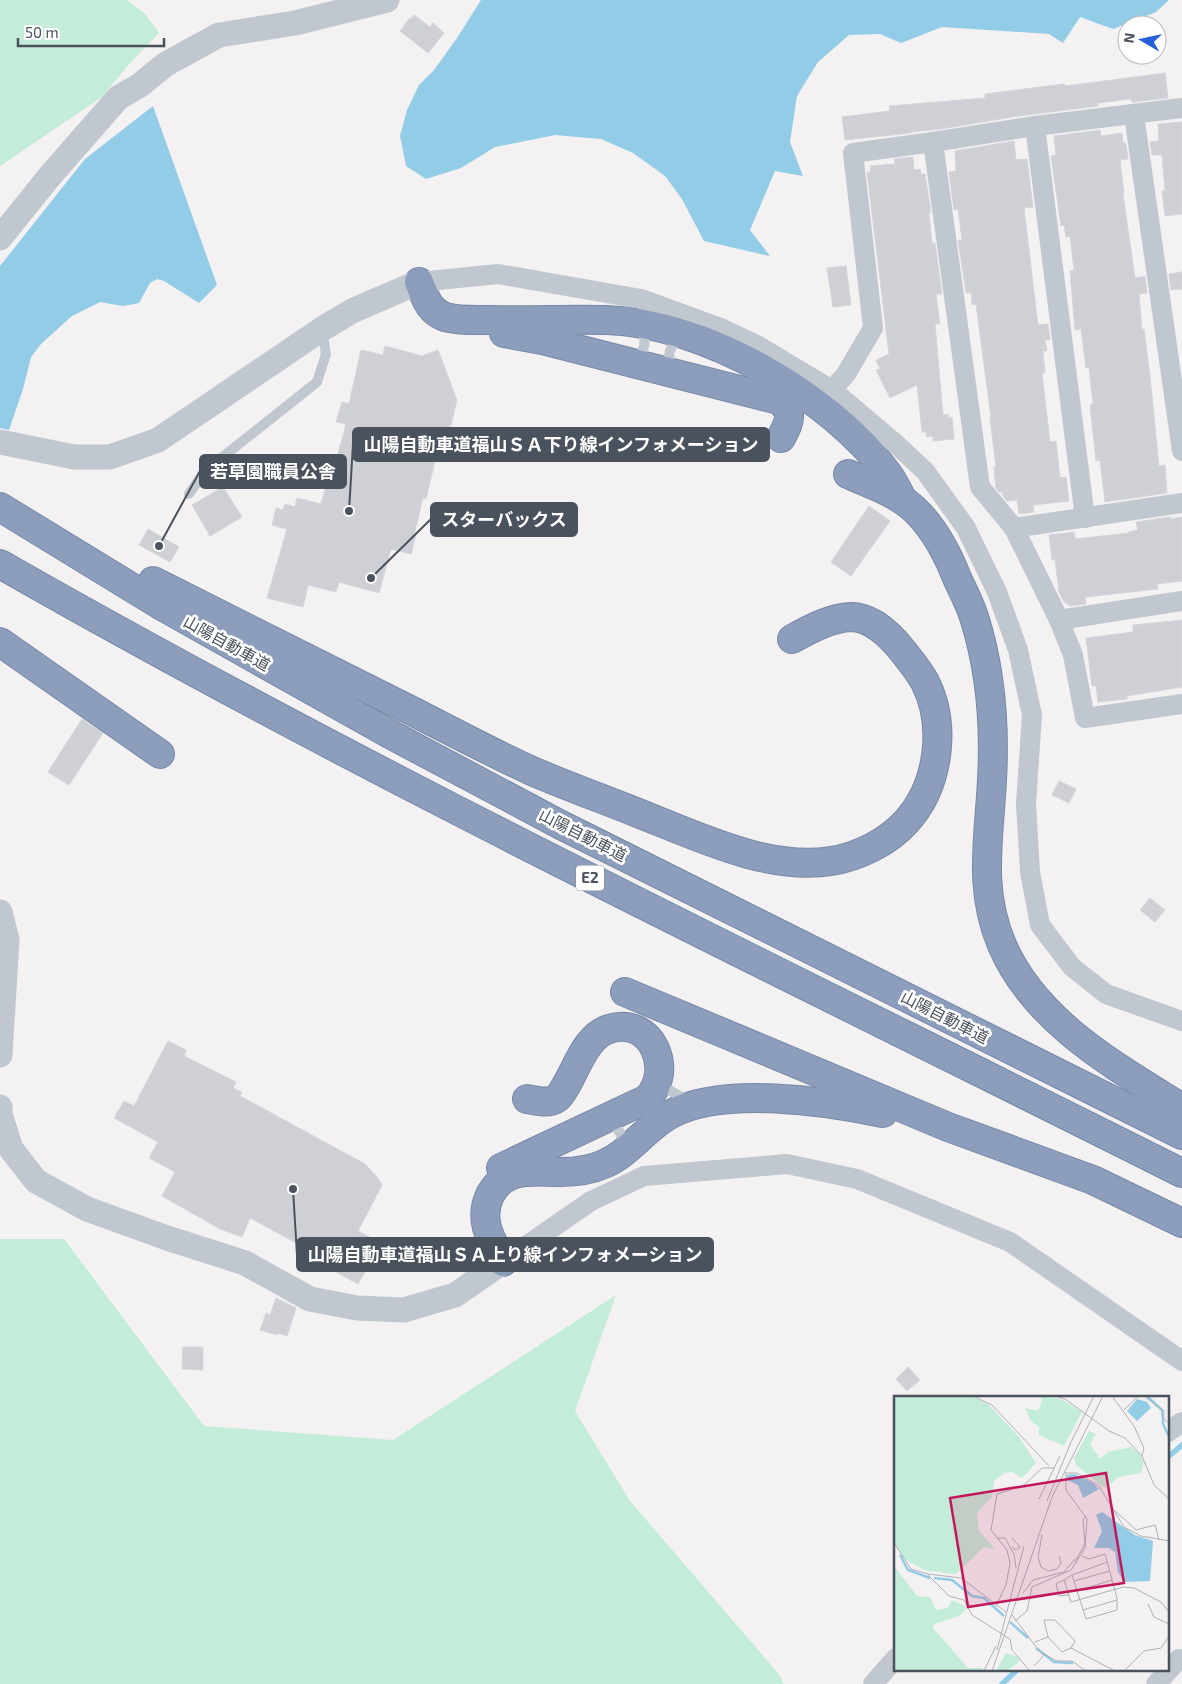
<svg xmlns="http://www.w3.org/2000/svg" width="1182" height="1684" viewBox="0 0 1182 1684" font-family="'Exo 2','Noto Sans JP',sans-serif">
<rect width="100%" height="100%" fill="#f3f1f1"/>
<g fill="#c3edd8">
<path d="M 0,0 L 127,0 L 145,14 L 159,33 L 130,63 L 102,97 L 0,166 Z"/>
<path d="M 0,1239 L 64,1239 L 204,1426 L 393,1440 L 616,1295 L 575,1411 L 630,1501 L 778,1673 L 784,1684 L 0,1684 Z"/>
</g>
<g fill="#93cce7">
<path d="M 481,0 L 1169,0 L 1156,12 L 1113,29 L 1080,17 L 1063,43 L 1049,34 L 942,27 L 901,43 L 880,34 L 849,35 L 818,62 L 797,96 L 790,142 L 803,176 L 775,171 L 750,230 L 770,256 L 704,241 L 682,199 L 665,176 L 633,153 L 601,139 L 555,135 L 495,147 L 461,168 L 426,179 L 406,166 L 400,136 L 407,110 L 419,85 L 434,70 L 457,38 Z"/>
<path d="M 153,106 L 217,285 L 199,303 L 164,281 L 157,279 L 150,283 L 139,303 L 123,306 L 100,302 L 72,316 L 41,344 L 31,357 L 23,389 L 9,430 L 0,428 L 0,266 L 85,159 Z"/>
</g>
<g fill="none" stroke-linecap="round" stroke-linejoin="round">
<g stroke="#93cce7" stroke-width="5.5">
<path d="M 1168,1457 L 1182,1445"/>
<path d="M 1002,1684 L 1017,1670"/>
</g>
</g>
<g fill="#ced0d5" stroke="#d5d6dc">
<path d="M 414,15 L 430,27 L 433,23 L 444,33 L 428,53 L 400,31 L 410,18 L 411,19 Z"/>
<path d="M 1165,73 L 1168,98 L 1132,102 L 1131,99 L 1098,103 L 1098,106 L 1012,117 L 941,129 L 911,132 L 911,133 L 845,140 L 842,117 L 890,111 L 889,106 L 985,98 L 985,94 L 1064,84 L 1066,86 Z"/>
<path d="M 1182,122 L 1182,214 L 1165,216 L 1162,191 L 1165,191 L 1162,155 L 1152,155 L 1150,142 L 1159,141 L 1158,124 Z"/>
<path d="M 1100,130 L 1101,136 L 1122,133 L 1123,142 L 1126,144 L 1128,159 L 1120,160 L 1124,193 L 1123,194 L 1135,278 L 1145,276 L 1147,293 L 1139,294 L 1142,330 L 1144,329 L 1150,376 L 1159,466 L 1165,465 L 1167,493 L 1105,502 L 1100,460 L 1096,461 L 1090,405 L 1093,404 L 1089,368 L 1086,368 L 1081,329 L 1075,330 L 1070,271 L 1074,270 L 1070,236 L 1066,237 L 1064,225 L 1061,226 L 1051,156 L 1056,155 L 1054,136 Z"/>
<path d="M 1014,141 L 1016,160 L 1027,159 L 1033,207 L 1024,208 L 1038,325 L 1048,324 L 1050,340 L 1045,340 L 1047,351 L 1043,351 L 1045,373 L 1042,374 L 1050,442 L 1056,441 L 1060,478 L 1066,477 L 1069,501 L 1033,505 L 1034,512 L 1019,514 L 1017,500 L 1007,501 L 1003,496 L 1002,492 L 999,492 L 996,488 L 994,467 L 996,467 L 990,418 L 991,418 L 976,304 L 972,305 L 971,292 L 966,293 L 958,240 L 962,240 L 958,209 L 954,210 L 949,172 L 956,171 L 955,151 Z"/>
<path d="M 913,157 L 914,170 L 920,169 L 921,174 L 925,174 L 931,212 L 929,213 L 932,243 L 935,243 L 942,294 L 936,294 L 940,324 L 935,324 L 943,415 L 948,414 L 949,418 L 952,417 L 954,439 L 933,441 L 933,436 L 927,437 L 926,432 L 922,432 L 917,385 L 890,398 L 876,370 L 880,369 L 876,360 L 889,354 L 867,172 L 871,172 L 870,166 L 895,164 L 894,159 Z"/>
<path d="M 846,266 L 851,305 L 833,307 L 827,268 Z"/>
<path d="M 1182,272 L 1182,289 L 1171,290 L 1169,274 Z"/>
<path d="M 385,346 L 422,356 L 438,350 L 457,400 L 448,437 L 441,435 L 426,499 L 423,498 L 414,535 L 416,535 L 411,554 L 391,549 L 379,593 L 339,582 L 336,592 L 308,585 L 303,607 L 267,598 L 287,529 L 272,525 L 276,508 L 283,510 L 285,504 L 295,507 L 297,498 L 321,504 L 329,476 L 332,477 L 346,424 L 336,422 L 342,402 L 349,404 L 361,350 L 383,355 Z"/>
<path d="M 223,487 L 242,517 L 210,536 L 192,505 Z"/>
<path d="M 869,506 L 890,521 L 851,576 L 831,562 Z"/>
<path d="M 1170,517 L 1170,519 L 1182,517 L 1182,581 L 1157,584 L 1158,589 L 1085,597 L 1086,604 L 1071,606 L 1064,602 L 1059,592 L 1055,559 L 1052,560 L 1049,535 L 1074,532 L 1075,539 L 1129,533 L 1129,532 L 1138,530 L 1136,522 Z"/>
<path d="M 148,529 L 179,547 L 170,562 L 139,545 Z"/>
<path d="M 1182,620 L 1182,687 L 1127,696 L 1127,699 L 1098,702 L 1096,686 L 1092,686 L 1086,638 L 1133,632 L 1133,625 Z"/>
<path d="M 82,719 L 103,733 L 69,785 L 48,772 Z"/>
<path d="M 1059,781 L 1076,789 L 1069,803 L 1052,795 Z"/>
<path d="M 1150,898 L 1165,910 L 1155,922 L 1140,910 Z"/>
<path d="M 168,1041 L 186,1050 L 184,1056 L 236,1082 L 233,1088 L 242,1092 L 240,1096 L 365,1164 L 377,1177 L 382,1185 L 358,1231 L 381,1243 L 358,1284 L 336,1272 L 339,1266 L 250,1218 L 242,1237 L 220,1229 L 162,1196 L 175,1172 L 149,1158 L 158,1142 L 114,1118 L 124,1101 L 134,1106 Z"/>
<path d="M 276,1298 L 296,1308 L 287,1336 L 278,1333 L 277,1335 L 260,1330 L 266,1313 L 270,1315 Z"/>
<path d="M 183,1347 L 203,1347 L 203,1370 L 182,1369 Z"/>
<path d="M 908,1367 L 920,1380 L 907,1391 L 896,1379 Z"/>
</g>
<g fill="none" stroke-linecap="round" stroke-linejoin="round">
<g stroke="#7789a8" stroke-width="30">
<g id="motorway">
<path d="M 419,282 C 425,296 428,311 445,317 C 459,321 475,320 490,320 C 529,321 568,319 607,320 C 705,323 831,396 888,474 C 894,482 898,492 903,500"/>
<path d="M 504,333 L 542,340 L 779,400 C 795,413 789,422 781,438"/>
<path d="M 848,474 C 872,485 901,494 919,514 C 936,532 948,555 957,578 C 963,591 970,604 974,617 C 991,670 995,725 992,780 C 989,839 978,889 1002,945 C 1035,1022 1115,1066 1182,1108"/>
<path d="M 0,507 L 162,606 L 388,733 L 561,825 L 1182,1135"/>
<path d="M 0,564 C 385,784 786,974 1182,1173"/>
<path d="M 153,581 C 236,623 320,665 404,707 C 446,728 488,751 532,771 C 567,786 603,799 638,813 C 697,836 767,871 831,861 C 858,857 888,842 906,822 C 939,786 947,726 925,682 C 919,671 910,660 902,650 C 890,635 871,617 851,617 C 830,618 810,629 792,639"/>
<path d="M 0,642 L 160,754"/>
<path d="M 625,992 L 948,1127 L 1093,1180 L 1182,1223"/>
<path d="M 501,1168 L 647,1099 C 675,1071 652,1015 609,1029 C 588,1035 578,1064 568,1082 C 565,1087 562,1094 557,1098 C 549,1104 537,1101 527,1099"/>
<path d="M 503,1262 C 491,1240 478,1220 490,1195 C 505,1166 533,1172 560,1172 C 574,1172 591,1170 604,1164 C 630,1153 646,1127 671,1114 C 723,1086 826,1101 883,1113"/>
</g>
</g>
<g stroke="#c0c7ce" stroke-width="10">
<path d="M 634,359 C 646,352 648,339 639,328"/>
<path d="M 674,369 C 665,358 669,344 682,339"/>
<path d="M 189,494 L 205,471 L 317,382 L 326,354 L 322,330"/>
<path d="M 661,1080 C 668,1092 679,1097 692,1100"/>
<path d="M 607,1123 C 619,1127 624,1135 621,1148"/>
</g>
<g stroke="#c0c7ce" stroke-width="20">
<path d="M 1134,115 L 1182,451"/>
<path d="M 1035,126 L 1085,518"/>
<path d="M 933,142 L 980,487 L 1014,528 L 1182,503"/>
<path d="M 419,282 L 498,274 L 641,299 L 723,329 L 757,345 L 832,390 L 897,445 L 925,471 L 966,528 L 997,592 L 1018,650 L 1032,715 L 1026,804 L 1030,872 L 1040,925 L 1072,967 L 1106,994 L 1182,1021"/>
<path d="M 832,390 L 846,374 L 873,328 L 853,153 L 933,142 L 1035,126 L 1182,108"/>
<path d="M 1014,528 L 1059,620 L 1182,601"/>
<path d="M 1059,620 L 1073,655 L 1085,718 L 1182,704"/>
<path d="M 503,1262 L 591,1201 L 644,1176 L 787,1164 L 857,1179 L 1010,1242 L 1182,1361"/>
<path d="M 1168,1432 L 1182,1422"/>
<path d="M 873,1684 L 896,1658"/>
<path d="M 1156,1684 L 1179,1659 L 1182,1659"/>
</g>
<g stroke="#c0c7ce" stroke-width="25">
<path d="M 0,238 L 49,177 L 118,98 L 140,85 L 166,64 L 219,35 L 295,23 L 387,0"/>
<path d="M 0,442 L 74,457 L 110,457 L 158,440 L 322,329 L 352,311 L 419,282"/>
<path d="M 0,912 L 7,940 L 0,1055"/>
<path d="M 0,1107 L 0,1114 L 11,1149 L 36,1181 L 87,1209 L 167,1238 L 245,1263 L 310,1299 L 357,1308 L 404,1310 L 455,1295 L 503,1262"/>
</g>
<use href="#motorway" stroke="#8c9ebc" stroke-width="28"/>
</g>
<g text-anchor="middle" stroke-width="5" stroke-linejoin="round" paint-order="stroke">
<rect fill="#fff" stroke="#80868e" stroke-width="1" x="576" y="865.5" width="28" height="25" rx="4"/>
<g font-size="15" font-weight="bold" fill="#4a525d">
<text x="590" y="883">E2</text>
</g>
<g font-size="16" fill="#4a525d" stroke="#fff">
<text transform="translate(227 643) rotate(29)" y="6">山陽自動車道</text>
<text transform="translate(583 835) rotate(27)" y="6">山陽自動車道</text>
<text transform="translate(945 1017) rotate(27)" y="6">山陽自動車道</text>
</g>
</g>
<g transform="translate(894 1396)">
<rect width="275" height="275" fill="#f3f1f1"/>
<path d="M 0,0 L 78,0 L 95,9 L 125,41 L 142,67 L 128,82 L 118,76 L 110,77 L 100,85 L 98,101 L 83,117 L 85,135 L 101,153 L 90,151 L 62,178 L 33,175 L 13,165 L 0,148 ZM 146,0 L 167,3 L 188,16 L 170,50 L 145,39 L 145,31 L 137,25 L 131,12 L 144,15 L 148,4 ZM 195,35 L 202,38 L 196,48 L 206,63 L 214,56 L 237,51 L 246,58 L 250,67 L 247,77 L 224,81 L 212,92 L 205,88 L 182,69 L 180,62 ZM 0,170 L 23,200 L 36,201 L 42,214 L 54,212 L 58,204 L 71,210 L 72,214 L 65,220 L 40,228 L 39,232 L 74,272 L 89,272 L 88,275 L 0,275 ZM 112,257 L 124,261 L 125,266 L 113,275 L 102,275 Z" fill="#c3edd8"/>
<path d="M 243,3 L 253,6 L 257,12 L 243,25 L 233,15 ZM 181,78 L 199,87 L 205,93 L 189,102 L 184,89 L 173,84 L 173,79 ZM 208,116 L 241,139 L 259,145 L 256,185 L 230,186 L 224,176 L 221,156 L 215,152 L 200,152 L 208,135 L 202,119 Z" fill="#93cce7"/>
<path fill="none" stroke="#93cce7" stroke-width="2.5" d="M 253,0 L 269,15 L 269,28 L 275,41M 6,159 L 14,174 L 36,182M 40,182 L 58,184 L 78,200 L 90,202 L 110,220M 116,226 L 134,242M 142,252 L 160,266 L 179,267"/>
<path fill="none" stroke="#afb1b6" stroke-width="1" d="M 79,0 L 98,9 L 155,70M 161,0 L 171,3 L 215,35 L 231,42 L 248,60 L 260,89 L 275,103M 218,0 L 240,30 L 250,52 L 248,60M 250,0 L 268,14 L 268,20 L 275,28M 230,14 L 244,0M 171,77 L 183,77 L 205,90 L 230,131 L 247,140 L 275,145M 145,103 L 166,60M 153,105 L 177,46 L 200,0M 217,111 L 242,134 L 261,129 L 265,144M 148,139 L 144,161 L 147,171 L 154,175 L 163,173 L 167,167 L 165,160M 103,142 L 111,142 L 120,158 L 122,172M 0,147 L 17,173 L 34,178 L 67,182 L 112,216M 118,151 L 122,154 L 126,151 L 118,142M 188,160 L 195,163 L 211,158 L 223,202 L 223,214 L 192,223 L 178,179 L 213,166M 181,166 L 191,148 L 189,124 L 192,120M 34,179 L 55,200 L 70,204 L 78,219 L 116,243 L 118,254 L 136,275M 178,179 L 170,184 L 177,206 L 229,191 L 240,192 L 267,206 L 275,216M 170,184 L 162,188 L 165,200 L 175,199M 180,185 L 216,175M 183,195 L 218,184M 129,197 L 139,184 L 170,176 L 181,163M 254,208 L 260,221 L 275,228M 102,210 L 112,189 L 116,167 L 113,154 L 97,134 L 103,98 L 129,90 L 148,72 L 161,72M 189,214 L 223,204M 118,219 L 146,256 L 163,265 L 178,265 L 192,275M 121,225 L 133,215 L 138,191 L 177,174 L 191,152 L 193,123 L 172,94 L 172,77M 154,241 L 150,224 L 161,224 L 181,245 L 177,252M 141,246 L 154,241 L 168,256 L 177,252 L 221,275M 103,254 L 130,150M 140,270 L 151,258M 90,275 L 102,250M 98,275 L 158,101 L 209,0M 230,275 L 250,255 L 267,252 L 275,240"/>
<path fill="#c2185b" fill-opacity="0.15" stroke="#c2185b" stroke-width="2.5" d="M 212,77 L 230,187 L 74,211 L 56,102 Z"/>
<rect width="275" height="275" fill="none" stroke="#4a525d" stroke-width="2.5"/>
</g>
<path fill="none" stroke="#4a525d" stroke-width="2" d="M349 511L353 444M159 546L200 471M371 578L431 519M293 1189L297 1255"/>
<g fill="#4a525d" stroke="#fff" stroke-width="2">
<circle cx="349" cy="511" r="5"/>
<circle cx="159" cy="546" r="5"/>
<circle cx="371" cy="578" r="5"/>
<circle cx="293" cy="1189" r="5"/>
</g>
<g fill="#4a525d" stroke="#4a525d" stroke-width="2">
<rect x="353" y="428" width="416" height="33" rx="5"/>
<rect x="200" y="455" width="146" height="33" rx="5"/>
<rect x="431" y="503" width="146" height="33" rx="5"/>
<rect x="297" y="1238" width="416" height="33" rx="5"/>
</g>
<g font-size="18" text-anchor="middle" font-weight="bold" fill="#fff">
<text x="561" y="451">山陽自動車道福山ＳＡ下り線インフォメーション</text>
<text x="273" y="478">若草園職員公舎</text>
<text x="504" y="526">スターバックス</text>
<text x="505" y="1261">山陽自動車道福山ＳＡ上り線インフォメーション</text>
</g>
<g transform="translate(1142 40) rotate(279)"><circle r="24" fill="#ffffff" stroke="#b7babe"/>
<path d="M0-4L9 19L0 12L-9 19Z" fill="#2560d9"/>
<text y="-8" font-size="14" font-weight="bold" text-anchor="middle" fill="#4a525d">N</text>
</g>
<path d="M18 38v8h146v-8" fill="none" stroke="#4a525d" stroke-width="2.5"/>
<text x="25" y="38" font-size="15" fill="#4a525d" stroke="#ffffff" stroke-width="4" paint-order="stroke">50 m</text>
</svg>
